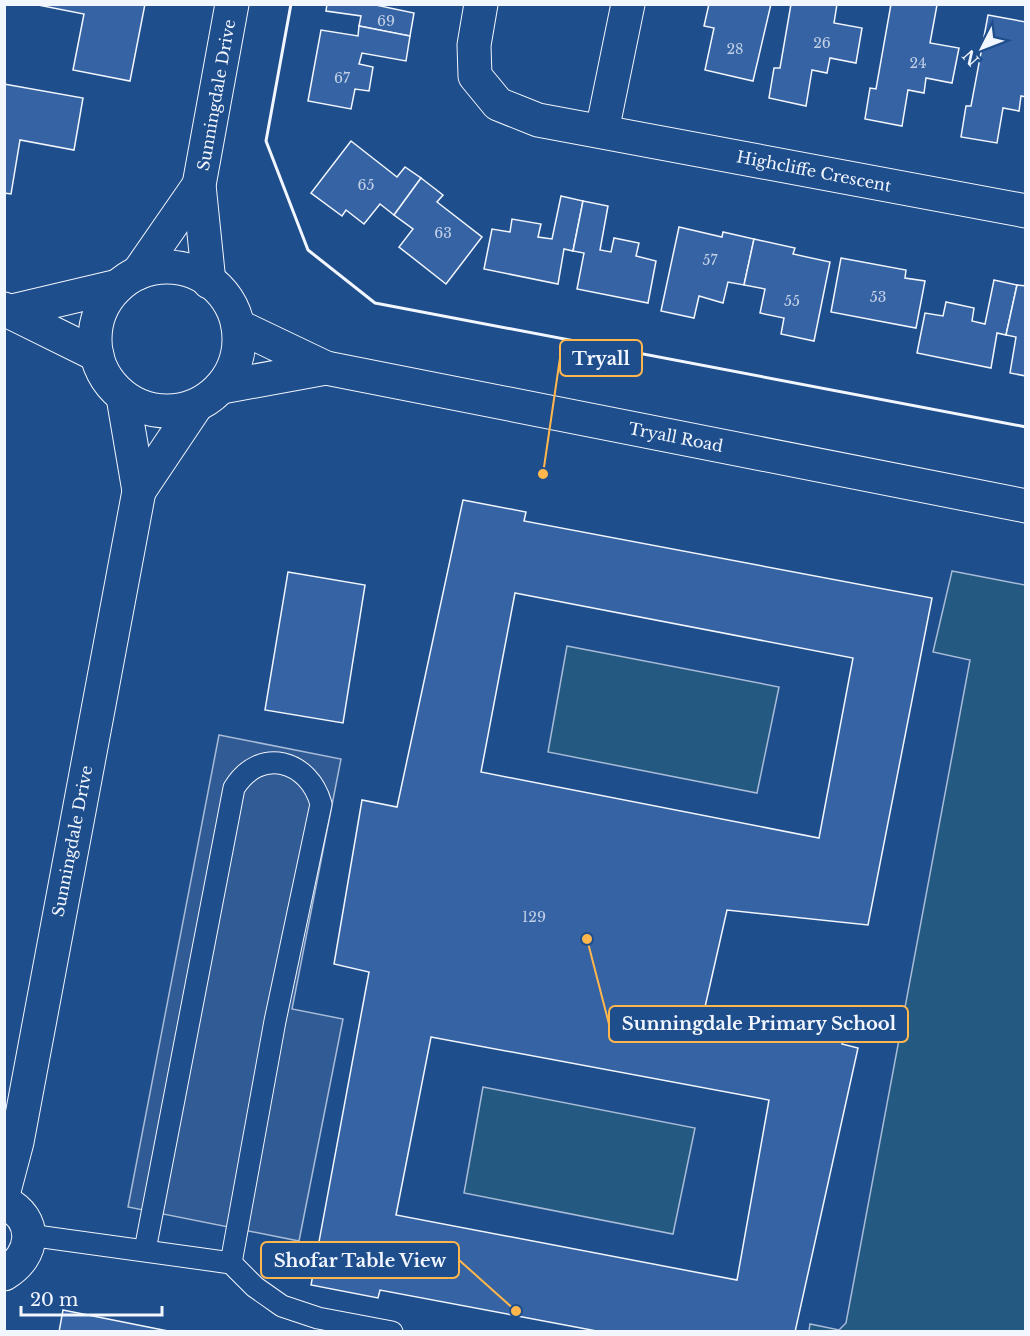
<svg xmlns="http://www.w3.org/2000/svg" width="1030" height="1336" viewBox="0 0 1030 1336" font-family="'Libre Baskerville',serif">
<rect width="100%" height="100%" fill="#1f4e8c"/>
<g fill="#245a82" stroke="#a8bbd7" stroke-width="1.5">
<path d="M 952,571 L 1025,585 L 1025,1331 L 809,1331 L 810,1324 L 839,1330 L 846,1323 L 970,660 L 933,652 Z"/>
<path d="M 567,646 L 779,687 L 757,793 L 548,752 Z"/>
<path d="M 483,1087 L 695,1128 L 673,1234 L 464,1193 Z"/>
</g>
<path fill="#305b95" stroke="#a8bbd7" stroke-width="1.5" d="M 219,735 L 341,759 L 292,1009 L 343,1019 L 299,1241 L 128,1207 Z"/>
<g fill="#3563a3" stroke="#f2f6ff" stroke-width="1.5" fill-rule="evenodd">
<path d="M 33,4 L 145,4 L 130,81 L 73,70 L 84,14 Z"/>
<path d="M 327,4 L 371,4 L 414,13 L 410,36 L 359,26 L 361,16 L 326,11 Z"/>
<path d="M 709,4 L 771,4 L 753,81 L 705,70 L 714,28 L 704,26 Z"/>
<path d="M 791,4 L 837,4 L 834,23 L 862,28 L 856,63 L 830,58 L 827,73 L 812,70 L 806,106 L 769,98 L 774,68 L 780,68 Z"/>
<path d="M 891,4 L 937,5 L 930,43 L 959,48 L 952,83 L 926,78 L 924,93 L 908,90 L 902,126 L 865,119 L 870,88 L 876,89 Z"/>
<path d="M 988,15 L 1026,22 L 1026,97 L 1021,96 L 1019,111 L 1003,108 L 997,143 L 961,137 L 966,106 L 971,106 Z"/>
<path d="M 359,26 L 410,36 L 406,61 L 362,53 L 359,64 L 373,67 L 369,91 L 355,89 L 351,109 L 308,101 L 321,30 L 358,36 Z"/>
<path d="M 4,84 L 83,98 L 74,150 L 20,140 L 11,194 L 4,193 Z"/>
<path d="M 351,141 L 397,177 L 405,167 L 421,178 L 394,215 L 380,204 L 364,224 L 346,210 L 342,216 L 311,193 Z"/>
<path d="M 421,178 L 443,195 L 437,202 L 482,237 L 446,284 L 399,247 L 413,229 L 394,215 Z"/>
<path d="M 561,196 L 583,201 L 573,251 L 564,249 L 558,284 L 484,269 L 492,229 L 510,232 L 512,219 L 541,224 L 538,237 L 552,239 Z"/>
<path d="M 583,201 L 608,206 L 600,250 L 611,252 L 614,238 L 639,243 L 636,256 L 656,261 L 648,303 L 577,289 L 584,253 L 573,251 Z"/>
<path d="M 679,227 L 722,237 L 723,232 L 754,239 L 744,285 L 728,282 L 723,303 L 699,296 L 694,318 L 661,311 Z"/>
<path d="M 754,239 L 795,248 L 793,254 L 830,262 L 814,341 L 781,334 L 784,318 L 760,313 L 765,289 L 744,285 Z"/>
<path d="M 841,258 L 906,270 L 905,278 L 925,281 L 916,328 L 831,312 Z"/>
<path d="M 994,280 L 1017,285 L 1006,335 L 997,333 L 991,368 L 917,353 L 925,313 L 943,316 L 946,302 L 974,308 L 972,321 L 985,324 Z"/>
<path d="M 1017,285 L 1026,286 L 1026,376 L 1010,373 L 1016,337 L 1006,335 Z"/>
<path d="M 463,500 L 526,512 L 524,521 L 932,598 L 868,925 L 727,910 L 705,1007 L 843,1031 L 842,1044 L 858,1048 L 795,1332 L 602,1332 L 380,1290 L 378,1298 L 311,1285 L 369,972 L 334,964 L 362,800 L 397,807 ZM 515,593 L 853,658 L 819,838 L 481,772 ZM 431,1037 L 769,1100 L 737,1280 L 396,1215 Z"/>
<path d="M 288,572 L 365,585 L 343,723 L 265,710 Z"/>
<path d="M 63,1310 L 173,1332 L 59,1332 Z"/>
</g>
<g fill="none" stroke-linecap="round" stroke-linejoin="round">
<g stroke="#f2f6ff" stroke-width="23">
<g id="service">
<path d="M 29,1235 L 231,1263 L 255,1287 L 282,1306 L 318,1318 L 392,1332"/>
<path d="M 145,1250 L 234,788 C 260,746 309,760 321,804 L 275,1021 L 231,1263"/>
</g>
</g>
<g stroke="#f2f6ff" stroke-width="35">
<g id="minor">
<path d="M 481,4 L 474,45 L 475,76 L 498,104 L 538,120 L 1026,211"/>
<path d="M 602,131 L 628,4"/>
</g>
</g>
<g stroke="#f2f6ff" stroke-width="35">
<g id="tertiary">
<circle cx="167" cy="339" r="72"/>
<path d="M 138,273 L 199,185"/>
<path d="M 209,282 L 199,185 L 232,4"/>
<path d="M 4,309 L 97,355"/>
<path d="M 12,311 L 118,286"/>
<path d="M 238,326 L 326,368 L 1026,506"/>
<path d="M 222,387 L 326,368"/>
<path d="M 139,491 L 196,406"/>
<path d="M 4,1191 L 17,1142 L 139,491 L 123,397"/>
<path d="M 4,1202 C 39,1219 35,1256 4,1274"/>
</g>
</g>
<use href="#service" stroke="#1f4e8c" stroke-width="21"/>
<use href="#minor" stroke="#1f4e8c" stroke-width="33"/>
<use href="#tertiary" stroke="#1f4e8c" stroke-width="33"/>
<path stroke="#f2f6ff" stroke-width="3" d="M 291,4 L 266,141 L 308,250 L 375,303 L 1026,427"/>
</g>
<g text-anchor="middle" stroke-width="4.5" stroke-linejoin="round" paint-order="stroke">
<g font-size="14" fill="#c3d1e8">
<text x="386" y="26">69</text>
<text x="822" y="48">26</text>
<text x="735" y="54">28</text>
<text x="918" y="68">24</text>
<text x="342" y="83">67</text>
<text x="366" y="190">65</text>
<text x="443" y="238">63</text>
<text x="710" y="265">57</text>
<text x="878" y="302">53</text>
<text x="792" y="306">55</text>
<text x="534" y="922">129</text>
</g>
<g font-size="16" fill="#f2f6ff" stroke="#1f4e8c">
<text transform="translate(216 95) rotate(-80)" y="6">Sunningdale Drive</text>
<text transform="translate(814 171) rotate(11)" y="6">Highcliffe Crescent</text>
<text transform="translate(676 437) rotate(11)" y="6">Tryall Road</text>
<text transform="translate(72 841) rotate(-79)" y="6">Sunningdale Drive</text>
</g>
</g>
<path fill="none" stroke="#ffb74d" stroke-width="2" d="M543 474L560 358M587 939L609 1024M516 1311L459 1260"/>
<g fill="#ffb74d" stroke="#1f4e8c" stroke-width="2">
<circle cx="543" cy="474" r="6"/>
<circle cx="587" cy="939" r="6"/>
<circle cx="516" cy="1311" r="6"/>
</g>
<g fill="#1f4e8c" stroke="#ffb74d" stroke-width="2">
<rect x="560" y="340" width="82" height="36" rx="6"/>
<rect x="609" y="1006" width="299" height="36" rx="6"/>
<rect x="261" y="1242" width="198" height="36" rx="6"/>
</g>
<g font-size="18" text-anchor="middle" font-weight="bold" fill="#f2f6ff">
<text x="601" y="365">Tryall</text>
<text x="759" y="1030">Sunningdale Primary School</text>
<text x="360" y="1267">Shofar Table View</text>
</g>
<rect width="1030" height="1336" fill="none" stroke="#f2f6ff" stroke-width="12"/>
<g transform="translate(982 48) rotate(228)" stroke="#1f4e8c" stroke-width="4.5" paint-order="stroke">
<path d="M0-4.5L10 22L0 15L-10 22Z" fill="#f2f6ff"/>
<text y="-9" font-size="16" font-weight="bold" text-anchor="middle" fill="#f2f6ff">N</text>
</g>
<path d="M21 1306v9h141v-9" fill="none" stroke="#f2f6ff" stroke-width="3"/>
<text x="30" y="1306" font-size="18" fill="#f2f6ff" stroke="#1f4e8c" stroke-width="4.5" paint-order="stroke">20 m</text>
</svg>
